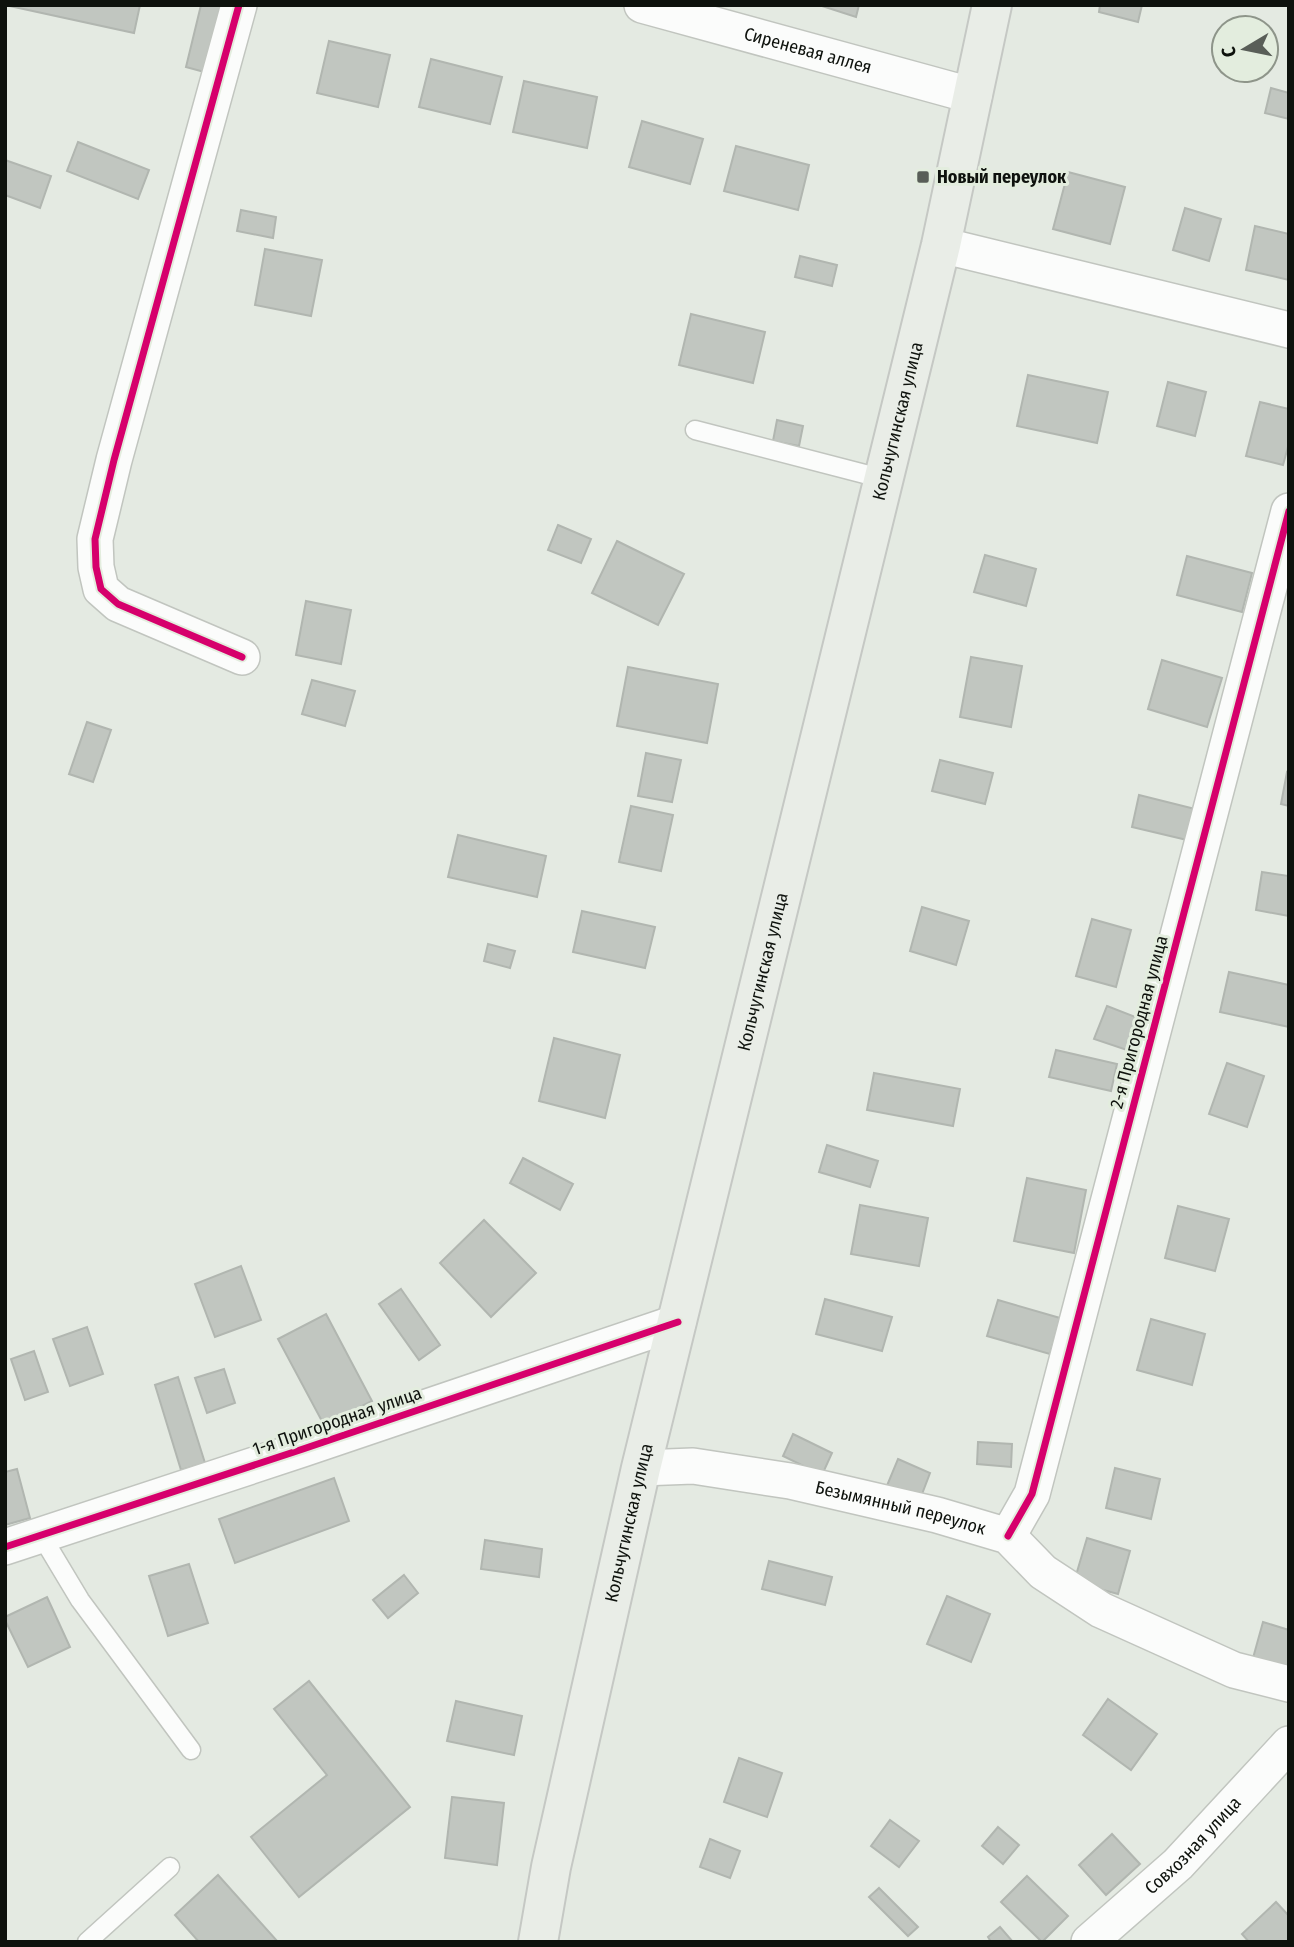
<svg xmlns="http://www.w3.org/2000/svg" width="1294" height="1947" viewBox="0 0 1294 1947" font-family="'Fira Sans Condensed',sans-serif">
<rect width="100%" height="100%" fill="#e4eae2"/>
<g fill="#c1c6c0" stroke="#b1b6b0" stroke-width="2">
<path d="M 5,5 L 140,5 L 134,33 Z"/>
<path d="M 201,5 L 224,5 L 208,73 L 186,67 Z"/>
<path d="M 819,5 L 859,5 L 856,17 Z"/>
<path d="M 1100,5 L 1142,5 L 1138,22 L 1099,12 Z"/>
<path d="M 329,41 L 390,55 L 378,107 L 317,93 Z"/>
<path d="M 431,59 L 502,77 L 490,124 L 419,107 Z"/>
<path d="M 524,81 L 597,97 L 587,148 L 513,132 Z"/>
<path d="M 1271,88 L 1289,93 L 1289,119 L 1265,113 Z"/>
<path d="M 642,121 L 703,139 L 690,184 L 629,167 Z"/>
<path d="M 78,142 L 149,170 L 138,199 L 67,171 Z"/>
<path d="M 736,146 L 809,165 L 798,210 L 724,191 Z"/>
<path d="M 5,160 L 51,176 L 40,208 L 5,195 Z"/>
<path d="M 1068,172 L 1125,187 L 1110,244 L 1053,229 Z"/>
<path d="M 1185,208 L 1221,219 L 1209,261 L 1173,250 Z"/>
<path d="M 241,210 L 276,217 L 273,238 L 237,231 Z"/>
<path d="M 1255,226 L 1289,234 L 1289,280 L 1246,270 Z"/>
<path d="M 265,249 L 322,260 L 311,316 L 255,305 Z"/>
<path d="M 800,256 L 837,265 L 832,286 L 795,277 Z"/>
<path d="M 691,314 L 765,332 L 753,383 L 679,365 Z"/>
<path d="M 1028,375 L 1108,392 L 1097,443 L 1017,426 Z"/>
<path d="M 1168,382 L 1206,392 L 1195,436 L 1157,426 Z"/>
<path d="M 1260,402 L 1289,409 L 1289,443 L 1283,465 L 1246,456 Z"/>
<path d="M 777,420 L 803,426 L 799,446 L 773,441 Z"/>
<path d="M 558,525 L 591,539 L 581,563 L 548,550 Z"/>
<path d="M 617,541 L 684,574 L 658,625 L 592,593 Z"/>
<path d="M 985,555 L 1036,569 L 1026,606 L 974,592 Z"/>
<path d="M 1187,556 L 1252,573 L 1242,612 L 1177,595 Z"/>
<path d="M 306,601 L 351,610 L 341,664 L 296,655 Z"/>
<path d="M 971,657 L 1022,666 L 1011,727 L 960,717 Z"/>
<path d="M 1162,660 L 1222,678 L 1207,727 L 1148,709 Z"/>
<path d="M 628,667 L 718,684 L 707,743 L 617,726 Z"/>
<path d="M 312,680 L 355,691 L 345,726 L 302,714 Z"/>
<path d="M 87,722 L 111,730 L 93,782 L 69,774 Z"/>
<path d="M 646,753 L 681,760 L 672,802 L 638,796 Z"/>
<path d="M 940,760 L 993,773 L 985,804 L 932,791 Z"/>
<path d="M 1287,772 L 1289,773 L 1289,806 L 1281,804 Z"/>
<path d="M 1139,795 L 1195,809 L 1187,840 L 1132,827 Z"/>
<path d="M 631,806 L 673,815 L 661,871 L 619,862 Z"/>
<path d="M 458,835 L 546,856 L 537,897 L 448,877 Z"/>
<path d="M 1262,872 L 1289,876 L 1289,916 L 1256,910 Z"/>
<path d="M 922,907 L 969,921 L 956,965 L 910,951 Z"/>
<path d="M 582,911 L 655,927 L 645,968 L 573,952 Z"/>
<path d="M 1092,919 L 1131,930 L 1116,987 L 1076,976 Z"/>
<path d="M 488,944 L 515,951 L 510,968 L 484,961 Z"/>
<path d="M 1229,972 L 1289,985 L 1289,1027 L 1220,1012 Z"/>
<path d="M 1107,1006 L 1138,1018 L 1127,1050 L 1094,1039 Z"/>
<path d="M 554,1038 L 620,1055 L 605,1118 L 539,1101 Z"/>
<path d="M 1056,1050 L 1117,1064 L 1111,1091 L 1049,1077 Z"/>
<path d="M 1227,1063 L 1264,1076 L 1247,1127 L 1209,1114 Z"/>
<path d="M 874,1073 L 960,1089 L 953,1126 L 867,1110 Z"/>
<path d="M 827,1145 L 878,1161 L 870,1187 L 819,1172 Z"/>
<path d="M 523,1158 L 573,1184 L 560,1210 L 510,1183 Z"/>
<path d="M 1027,1178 L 1086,1190 L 1074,1253 L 1014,1241 Z"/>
<path d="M 860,1205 L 928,1218 L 919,1266 L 851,1254 Z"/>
<path d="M 1178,1206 L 1229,1219 L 1215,1271 L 1165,1258 Z"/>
<path d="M 484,1220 L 536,1273 L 491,1317 L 440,1263 Z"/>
<path d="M 241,1266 L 261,1320 L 215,1337 L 195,1284 Z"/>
<path d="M 401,1289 L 440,1345 L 419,1360 L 379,1304 Z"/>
<path d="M 825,1299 L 892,1317 L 882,1351 L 816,1334 Z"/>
<path d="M 998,1300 L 1060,1318 L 1050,1354 L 987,1336 Z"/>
<path d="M 326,1314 L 372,1401 L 324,1425 L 278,1339 Z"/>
<path d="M 1151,1319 L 1205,1334 L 1192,1385 L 1137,1370 Z"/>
<path d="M 87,1327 L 103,1374 L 70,1386 L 53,1339 Z"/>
<path d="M 34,1351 L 48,1392 L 25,1400 L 11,1359 Z"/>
<path d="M 224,1369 L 235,1403 L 207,1413 L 195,1378 Z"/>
<path d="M 178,1377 L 205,1463 L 181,1470 L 155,1385 Z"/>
<path d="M 793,1434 L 832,1453 L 822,1475 L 783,1456 Z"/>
<path d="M 978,1442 L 1012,1444 L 1011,1467 L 977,1464 Z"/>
<path d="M 898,1459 L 930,1473 L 919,1502 L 886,1488 Z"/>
<path d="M 1115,1468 L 1160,1479 L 1151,1519 L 1106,1508 Z"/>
<path d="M 17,1469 L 30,1518 L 5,1525 L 5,1472 Z"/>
<path d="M 334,1478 L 349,1521 L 235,1563 L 219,1519 Z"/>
<path d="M 1087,1538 L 1130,1551 L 1118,1594 L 1074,1582 Z"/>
<path d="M 485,1540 L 542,1549 L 539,1577 L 481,1569 Z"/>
<path d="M 769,1561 L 832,1577 L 825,1605 L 762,1589 Z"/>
<path d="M 189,1564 L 208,1623 L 168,1636 L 149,1576 Z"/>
<path d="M 404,1575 L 418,1593 L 388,1618 L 373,1600 Z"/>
<path d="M 947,1596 L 990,1614 L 971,1662 L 927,1644 Z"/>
<path d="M 47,1597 L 70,1647 L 28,1667 L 5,1620 L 5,1617 Z"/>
<path d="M 1263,1622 L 1289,1630 L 1289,1668 L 1253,1658 Z"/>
<path d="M 309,1681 L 410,1807 L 299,1897 L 251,1837 L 327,1775 L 274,1709 Z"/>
<path d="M 1108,1699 L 1157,1734 L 1131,1770 L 1083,1735 Z"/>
<path d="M 456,1701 L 522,1716 L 514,1755 L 447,1741 Z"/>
<path d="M 739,1758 L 782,1773 L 767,1817 L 724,1802 Z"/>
<path d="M 452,1797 L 504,1803 L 497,1865 L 445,1858 Z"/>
<path d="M 890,1820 L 919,1841 L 899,1867 L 871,1846 Z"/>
<path d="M 998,1827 L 1019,1845 L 1003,1864 L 982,1846 Z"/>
<path d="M 1112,1834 L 1140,1864 L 1106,1895 L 1079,1865 Z"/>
<path d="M 710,1839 L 740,1851 L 730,1878 L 700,1867 Z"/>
<path d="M 218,1875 L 278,1942 L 199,1942 L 175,1915 Z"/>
<path d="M 1027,1876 L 1068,1916 L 1042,1942 L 1001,1902 Z"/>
<path d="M 879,1888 L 918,1927 L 908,1936 L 869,1897 Z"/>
<path d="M 1276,1902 L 1289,1916 L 1289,1942 L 1249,1942 L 1242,1934 Z"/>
<path d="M 1000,1927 L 1013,1942 L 991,1942 L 988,1937 Z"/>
</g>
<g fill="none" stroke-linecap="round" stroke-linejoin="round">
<g stroke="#c1c5bf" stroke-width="21">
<g id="lane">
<path d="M 695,430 L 884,479"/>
<path d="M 41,1535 L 80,1600 L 191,1750"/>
<path d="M 87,1942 L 170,1867"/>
</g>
</g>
<g stroke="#c1c5bf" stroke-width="38">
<g id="street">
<path d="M 239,5 L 114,460 L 95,539 L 96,567 L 101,589 L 118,604 L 242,657"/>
<path id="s1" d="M 642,5 L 974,96"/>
<path d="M 941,245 L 1289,330"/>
<path id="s2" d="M 641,1468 L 693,1466 L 790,1481 L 937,1515 L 1008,1536 L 1043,1572 L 1101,1610 L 1234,1670 L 1289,1684"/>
<path d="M 1008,1536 L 1032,1494 L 1289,511"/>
<path d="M 5,1547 L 303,1449 L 678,1322"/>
<path id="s3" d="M 1089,1942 L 1178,1864 L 1289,1744"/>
</g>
</g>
<g stroke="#c5c8c4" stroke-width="42">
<g id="primary">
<path id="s4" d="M 538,1942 L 551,1867 L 641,1468 L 941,245 L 992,5"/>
</g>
</g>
<use href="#lane" stroke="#fbfcfb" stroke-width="18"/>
<use href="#street" stroke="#fbfcfb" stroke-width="35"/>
<use href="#primary" stroke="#e9ede7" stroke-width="38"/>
<g stroke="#e3edde" stroke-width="11">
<g id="cycleway">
<path d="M 239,5 L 114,460 L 95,539 L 96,567 L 101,589 L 118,604 L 242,657"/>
<path d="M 1008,1536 L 1032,1494 L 1289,511"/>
<path d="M 5,1547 L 303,1449 L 678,1322"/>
</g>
</g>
<use href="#cycleway" stroke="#d6006c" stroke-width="7"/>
</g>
<rect fill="#595e58" stroke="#e3edde" stroke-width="2.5" x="916" y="170" width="14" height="14" rx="3.5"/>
<g text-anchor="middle" stroke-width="6" stroke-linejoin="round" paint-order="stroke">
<g font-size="18" fill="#0e120d" stroke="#e3edde">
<text dy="6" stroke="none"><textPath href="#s1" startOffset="172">Сиреневая аллея</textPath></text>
<text dy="6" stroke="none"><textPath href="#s4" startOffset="1563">Кольчугинская улица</textPath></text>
<text dy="6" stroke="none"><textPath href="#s4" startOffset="996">Кольчугинская улица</textPath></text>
<text transform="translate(1139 1022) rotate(-75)" y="6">2-я Пригородная улица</text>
<text transform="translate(337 1421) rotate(-19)" y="6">1-я Пригородная улица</text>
<text dy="6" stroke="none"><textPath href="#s2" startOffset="264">Безымянный переулок</textPath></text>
<text dy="6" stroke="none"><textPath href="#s4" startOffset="429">Кольчугинская улица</textPath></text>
<text dy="6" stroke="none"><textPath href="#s3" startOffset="142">Совхозная улица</textPath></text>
</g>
<g font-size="18" font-weight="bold" fill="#0e120d" stroke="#e3edde" text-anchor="start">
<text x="937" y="183">Новый переулок</text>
</g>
</g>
<rect width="1294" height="1947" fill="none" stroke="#0e120d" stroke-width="14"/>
<g transform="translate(1245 49) rotate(260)"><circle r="33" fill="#e3edde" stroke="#8e958a" stroke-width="2"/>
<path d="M0-5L12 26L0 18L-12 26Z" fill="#595e58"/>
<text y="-10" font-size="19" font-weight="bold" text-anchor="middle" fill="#0e120d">С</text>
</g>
</svg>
